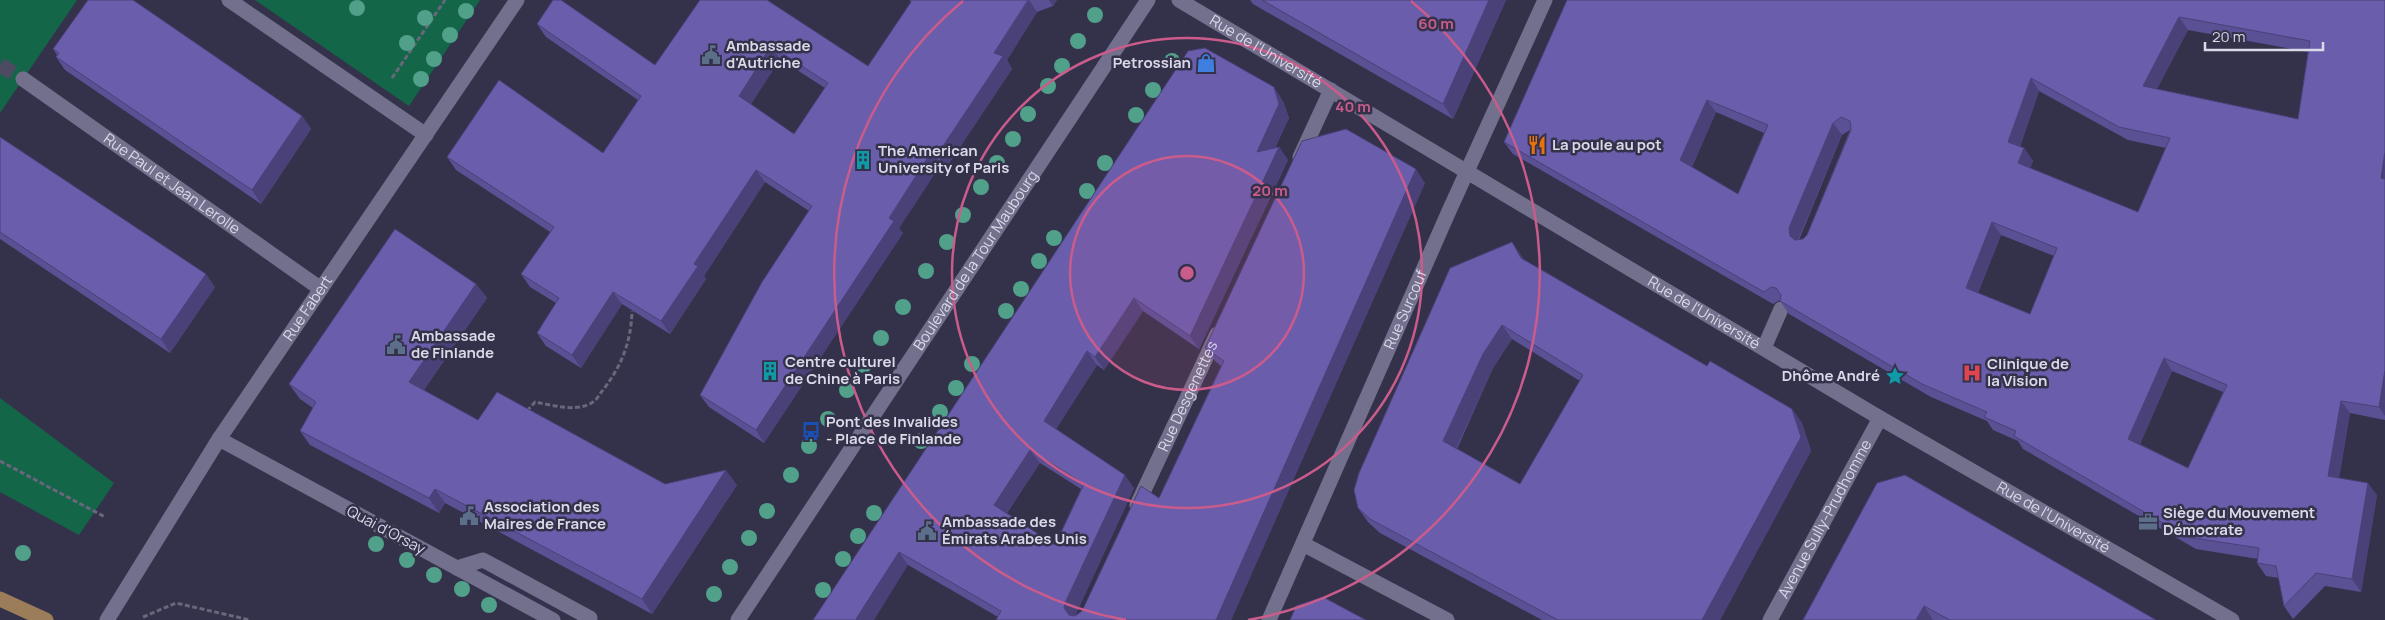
<svg xmlns="http://www.w3.org/2000/svg" width="2385" height="620" viewBox="0 0 2385 620" font-family="Manrope,sans-serif">
<rect width="100%" height="100%" fill="#34324a"/>
<g fill="#136648">
<path d="M 0,0 L 77,0 L 0,113 Z"/>
<path d="M 255,0 L 480,0 L 409,106 Z"/>
<path d="M 0,398 L 114,483 L 79,535 L 0,492 Z"/>
</g>
<g fill="none" stroke-linecap="round" stroke-linejoin="round">
<path stroke="#4d4b62" stroke-width="15" stroke-dasharray="15 8" stroke-linecap="butt" d="M 0,65 L 23,79"/>
<g stroke="#69677c" stroke-width="3" stroke-dasharray="5 2.5" stroke-linecap="butt">
<path d="M 392,78 L 445,0"/>
<path d="M 527,411 L 535,402 C 553,405 577,413 593,402 C 597,400 600,393 603,390 C 622,365 631,342 632,311"/>
<path d="M 0,461 L 105,517"/>
<path d="M 143,617 L 176,603 L 250,620"/>
</g>
<g stroke="#72708c" stroke-width="15">
<path d="M 229,0 L 426,135"/>
<path id="s1" d="M 1179,0 L 1880,418 L 2232,620"/>
<path id="s2" d="M 23,79 L 321,289"/>
<path d="M 1300,157 L 1331,90"/>
<path d="M 1764,348 L 1781,309"/>
<path d="M 219,439 L 553,620"/>
<path id="s3" d="M 1137,505 L 1217,334"/>
<path d="M 1303,544 L 1447,620"/>
<path d="M 457,568 L 483,560 L 590,618"/>
<path id="s4" d="M 107,620 L 219,439 L 517,0"/>
<path id="s5" d="M 738,620 L 1148,0"/>
<path id="s6" d="M 1269,620 L 1449,211 L 1545,0"/>
<path id="s7" d="M 1770,620 L 1880,418"/>
</g>
<path stroke="#9b7d5a" stroke-width="15" d="M 0,599 L 46,620"/>
</g>
<g fill="#51a08a">
<circle cx="357" cy="8" r="8"/>
<circle cx="466" cy="11" r="8"/>
<circle cx="1095" cy="15" r="8"/>
<circle cx="425" cy="18" r="8"/>
<circle cx="450" cy="35" r="8"/>
<circle cx="1078" cy="41" r="8"/>
<circle cx="407" cy="43" r="8"/>
<circle cx="434" cy="59" r="8"/>
<circle cx="1172" cy="61" r="8"/>
<circle cx="1062" cy="66" r="8"/>
<circle cx="421" cy="79" r="8"/>
<circle cx="1048" cy="86" r="8"/>
<circle cx="1153" cy="90" r="8"/>
<circle cx="1028" cy="114" r="8"/>
<circle cx="1136" cy="115" r="8"/>
<circle cx="1013" cy="139" r="8"/>
<circle cx="997" cy="163" r="8"/>
<circle cx="1105" cy="163" r="8"/>
<circle cx="981" cy="187" r="8"/>
<circle cx="1087" cy="191" r="8"/>
<circle cx="963" cy="215" r="8"/>
<circle cx="1054" cy="238" r="8"/>
<circle cx="947" cy="242" r="8"/>
<circle cx="1039" cy="261" r="8"/>
<circle cx="926" cy="271" r="8"/>
<circle cx="1021" cy="289" r="8"/>
<circle cx="903" cy="307" r="8"/>
<circle cx="1006" cy="311" r="8"/>
<circle cx="881" cy="338" r="8"/>
<circle cx="972" cy="364" r="8"/>
<circle cx="864" cy="365" r="8"/>
<circle cx="956" cy="388" r="8"/>
<circle cx="847" cy="390" r="8"/>
<circle cx="940" cy="412" r="8"/>
<circle cx="828" cy="419" r="8"/>
<circle cx="921" cy="441" r="8"/>
<circle cx="809" cy="446" r="8"/>
<circle cx="791" cy="475" r="8"/>
<circle cx="767" cy="511" r="8"/>
<circle cx="874" cy="513" r="8"/>
<circle cx="858" cy="536" r="8"/>
<circle cx="749" cy="538" r="8"/>
<circle cx="376" cy="544" r="8"/>
<circle cx="23" cy="553" r="8"/>
<circle cx="843" cy="559" r="8"/>
<circle cx="407" cy="560" r="8"/>
<circle cx="730" cy="567" r="8"/>
<circle cx="434" cy="575" r="8"/>
<circle cx="462" cy="589" r="8"/>
<circle cx="823" cy="590" r="8"/>
<circle cx="714" cy="594" r="8"/>
<circle cx="489" cy="605" r="8"/>
</g>
<g fill="#5a5094" fill-rule="evenodd">
<path d="M 700,0 L 868,66 L 911,2 L 910,0 L 1057,0 L 1053,6 L 1037,12 L 1007,60 L 1012,69 L 946,168 L 941,164 L 899,228 L 903,233 L 764,443 L 709,407 L 700,395 L 809,211 L 765,182 L 704,276 L 706,279 L 670,334 L 622,304 L 581,368 L 546,346 L 537,333 L 556,303 L 530,287 L 521,274 L 550,232 L 456,170 L 447,157 L 603,153 L 638,100 L 546,37 L 537,24 L 655,65 ZM 780,59 L 825,88 L 794,134 L 751,104 Z"/>
<path d="M 1250,0 L 1506,0 L 1453,119 L 1253,4 Z"/>
<path d="M 1567,0 L 2385,0 L 2385,420 L 2350,413 L 2339,478 L 2377,495 L 2361,592 L 2325,586 L 2293,619 L 2284,606 L 2279,578 L 2266,576 L 2257,563 L 2258,559 L 2196,549 L 2023,449 L 2018,441 L 1993,430 L 1987,421 L 1931,397 L 1789,314 L 1780,301 L 1780,300 L 1773,304 L 1513,154 L 1504,142 ZM 2188,30 L 2308,52 L 2298,119 L 2157,89 ZM 2039,91 L 2128,140 L 2166,148 L 2138,212 L 2030,168 L 2033,161 L 2024,148 L 2020,147 ZM 1716,112 L 1764,133 L 1738,194 L 1692,167 ZM 1850,130 L 1807,235 L 1803,239 L 1799,240 L 1842,135 ZM 2001,235 L 2054,256 L 2030,314 L 1978,293 ZM 2172,371 L 2223,392 L 2188,468 L 2140,444 Z"/>
<path d="M 53,49 L 302,116 L 311,129 L 261,204 L 65,70 L 56,57 L 57,55 Z"/>
<path d="M 1283,101 L 1289,118 L 1275,148 L 1279,147 L 1288,160 L 1199,349 L 1143,311 L 1104,370 L 1097,365 L 1056,429 L 1134,488 L 1075,616 L 1082,611 L 1159,498 L 1221,366 L 1215,361 L 1205,348 L 1425,183 L 1231,620 L 998,617 L 908,565 L 813,620 ZM 1040,463 L 1081,489 L 1055,545 L 1007,513 Z"/>
<path d="M 0,137 L 215,287 L 170,353 L 0,239 Z"/>
<path d="M 1512,242 L 1524,260 L 1707,366 L 1792,409 L 1802,423 L 1811,451 L 1720,620 L 1542,620 L 1380,533 L 1368,522 L 1358,508 ZM 1512,339 L 1580,381 L 1520,484 L 1457,449 L 1493,368 Z"/>
<path d="M 476,284 L 487,298 L 424,390 L 478,420 L 665,484 L 737,485 L 652,614 L 445,503 L 439,513 L 310,445 L 300,431 L 313,408 L 300,399 L 289,384 Z"/>
<path d="M 1877,483 L 2156,620 L 1803,620 Z"/>
</g>
<g fill="#4a4178">
<path d="M 1029,0 L 1037,12 L 1007,60 L 1012,69 L 946,168 L 937,155 L 994,53 Z"/>
<path d="M 1049,0 L 1057,0 L 1053,6 Z"/>
<path d="M 1489,0 L 1506,0 L 1453,119 L 1443,104 Z"/>
<path d="M 2179,17 L 2188,30 L 2152,98 L 2143,86 Z"/>
<path d="M 771,46 L 780,59 L 748,109 L 739,96 Z"/>
<path d="M 2031,78 L 2039,91 L 2017,155 L 2008,142 Z"/>
<path d="M 1274,87 L 1283,101 L 1289,118 L 1266,165 L 1257,152 Z"/>
<path d="M 1707,100 L 1716,112 L 1689,173 L 1680,160 Z"/>
<path d="M 302,116 L 311,129 L 261,204 L 252,190 Z"/>
<path d="M 1833,123 L 1842,135 L 1798,240 L 1799,249 L 1790,236 L 1789,228 Z"/>
<path d="M 1279,147 L 1288,160 L 1199,349 L 1190,336 Z"/>
<path d="M 2024,148 L 2033,161 L 2027,176 L 2018,163 Z"/>
<path d="M 932,151 L 941,164 L 899,228 L 903,233 L 764,443 L 756,430 Z"/>
<path d="M 2385,152 L 2385,184 L 2381,178 Z"/>
<path d="M 1416,169 L 1425,183 L 1231,620 L 1216,620 Z"/>
<path d="M 756,170 L 765,182 L 704,276 L 706,279 L 670,334 L 661,321 L 694,264 Z"/>
<path d="M 1992,222 L 2001,235 L 1975,301 L 1966,288 Z"/>
<path d="M 1512,242 L 1522,257 L 1531,272 L 1521,258 Z"/>
<path d="M 206,274 L 215,287 L 170,353 L 161,339 Z"/>
<path d="M 476,284 L 487,298 L 419,397 L 409,382 Z"/>
<path d="M 613,292 L 622,304 L 581,368 L 572,355 Z"/>
<path d="M 1134,298 L 1143,311 L 1104,370 L 1095,357 Z"/>
<path d="M 1502,325 L 1512,339 L 1493,368 L 1453,455 L 1443,441 L 1483,354 Z"/>
<path d="M 1087,351 L 1097,365 L 1053,434 L 1044,421 Z"/>
<path d="M 2164,358 L 2172,371 L 2137,451 L 2128,439 Z"/>
<path d="M 2385,370 L 2385,416 L 2379,407 Z"/>
<path d="M 2341,401 L 2350,413 L 2337,489 L 2328,476 Z"/>
<path d="M 1792,409 L 1802,423 L 1811,451 L 1720,620 L 1702,620 Z"/>
<path d="M 1030,450 L 1040,463 L 1003,518 L 994,505 Z"/>
<path d="M 726,470 L 737,485 L 652,614 L 642,599 Z"/>
<path d="M 1125,475 L 1134,488 L 1073,620 L 1064,608 L 1065,603 Z"/>
<path d="M 2368,483 L 2377,495 L 2361,592 L 2352,579 Z"/>
<path d="M 435,489 L 445,503 L 439,513 L 429,498 Z"/>
<path d="M 899,552 L 908,565 L 874,620 L 857,620 L 856,619 Z"/>
<path d="M 1924,606 L 1933,620 L 1916,620 Z"/>
</g>
<g fill="#695dac" stroke="#4a4178" fill-rule="evenodd">
<path d="M 88,0 L 133,0 L 302,116 L 252,190 L 56,57 L 59,53 L 53,49 Z"/>
<path d="M 553,0 L 561,0 L 655,65 L 700,0 L 767,0 L 868,66 L 911,2 L 910,0 L 1028,0 L 994,53 L 1003,56 L 937,155 L 932,151 L 889,218 L 894,221 L 756,430 L 700,395 L 762,282 L 812,206 L 756,170 L 694,264 L 698,266 L 661,321 L 613,292 L 572,355 L 537,333 L 559,298 L 521,274 L 554,227 L 447,157 L 499,80 L 603,153 L 641,96 L 537,24 ZM 771,46 L 828,83 L 794,134 L 739,96 Z"/>
<path d="M 1262,0 L 1489,0 L 1443,104 Z"/>
<path d="M 1567,0 L 2385,0 L 2385,152 L 2381,178 L 2385,179 L 2385,370 L 2379,407 L 2341,401 L 2328,476 L 2368,483 L 2352,579 L 2316,573 L 2284,606 L 2276,566 L 2257,563 L 2259,548 L 2187,537 L 2014,436 L 2016,431 L 1984,417 L 1987,412 L 1922,384 L 1780,301 L 1781,295 L 1776,288 L 1771,287 L 1764,292 L 1504,142 ZM 2179,17 L 2310,41 L 2298,119 L 2143,86 ZM 2031,78 L 2119,127 L 2170,138 L 2138,212 L 2018,163 L 2024,148 L 2008,142 ZM 1707,100 L 1768,125 L 1738,194 L 1680,160 ZM 1841,117 L 1850,121 L 1851,130 L 1807,235 L 1803,239 L 1795,240 L 1790,236 L 1789,228 L 1833,123 ZM 1992,222 L 2057,248 L 2030,314 L 1966,288 ZM 2164,358 L 2227,385 L 2188,468 L 2128,439 Z"/>
<path d="M 1205,48 L 1274,87 L 1279,104 L 1257,152 L 1279,147 L 1190,336 L 1134,298 L 1095,357 L 1087,351 L 1044,421 L 1125,475 L 1065,603 L 1064,608 L 1069,615 L 1075,616 L 1082,611 L 1141,486 L 1159,498 L 1224,361 L 1205,348 L 1302,141 L 1346,129 L 1416,169 L 1216,620 L 996,620 L 1001,611 L 899,552 L 856,619 L 858,620 L 813,620 L 1188,51 ZM 1030,450 L 1084,484 L 1055,545 L 994,505 Z"/>
<path d="M 0,137 L 206,274 L 161,339 L 0,232 Z"/>
<path d="M 395,229 L 476,284 L 409,382 L 478,420 L 497,392 L 665,484 L 726,470 L 642,599 L 435,489 L 429,498 L 300,431 L 316,402 L 289,384 Z"/>
<path d="M 1512,242 L 1521,258 L 1707,366 L 1710,361 L 1792,409 L 1801,437 L 1702,620 L 1558,620 L 1370,519 L 1358,508 L 1354,490 L 1359,473 L 1450,268 ZM 1502,325 L 1583,375 L 1520,484 L 1443,441 L 1483,354 Z"/>
<path d="M 1905,475 L 2156,620 L 1950,620 L 1924,606 L 1916,620 L 1803,620 L 1877,483 Z"/>
<path d="M 1323,597 L 1366,620 L 1290,620 L 1296,606 Z"/>
</g>
<circle cx="1187" cy="273" r="117" fill="#ca5c8c" fill-opacity=".12"/>
<g fill="none" stroke="#ca5c8c" stroke-width="2.5">
<circle cx="1187" cy="273" r="117"/>
<circle cx="1187" cy="273" r="235"/>
<path d="M1126 620A352 352 0 0 1 963 1M1411 1A352 352 0 0 1 1248 620"/>
</g>
<defs>
<g id="civic-bare" transform="scale(1.5)"><path d="M-.6-6.5H3V-4.5H.6V-3L4-1V1h2V6H-6V1h2V-1L-.6-3ZM-1.2 2.5V6h2.4V2.5Z" fill="#5c6f8a" stroke="#34324a" stroke-width="2.5" paint-order="stroke"/></g>
<g id="shop-bare" transform="scale(1.5)"><path d="M-5-2.5h2.3a2.7 3.5 0 0 1 5.4 0H5L5.5 6h-11ZM-1.5-2.5h3a1.5 2.3 0 0 0-3 0Z" fill="#3f7fe0" stroke="#34324a" stroke-width="2.5" paint-order="stroke"/></g>
<g id="restaurant-bare" transform="scale(1.5)"><path d="M-5-6h1v4h1v-4h1v4h1v-4h1v5L-1.5 .5V6h-2V.5L-5-1ZM5-6V6H3V1.5H1.5Q1.5-4 5-6Z" fill="#e8710a" stroke="#34324a" stroke-width="2.5" paint-order="stroke"/></g>
<g id="building-bare" transform="scale(1.5)"><path d="M-4-6H4V6H1V3H-1V6H-4ZM-2.5-4.3h1.7v1.8h-1.7ZM.8-4.3h1.7v1.8H.8ZM-2.5-1h1.7V.8h-1.7ZM.8-1h1.7V.8H.8Z" fill="#0f9aa8" stroke="#34324a" stroke-width="2.5" paint-order="stroke"/></g>
<g id="hospital-bare" transform="scale(1.5)"><path d="M-5-5h3v3.5h4V-5h3V5h-3V1.5h-4V5h-3Z" fill="#e0444e" stroke="#34324a" stroke-width="2.5" paint-order="stroke"/></g>
<g id="sight-bare" transform="scale(1.5)"><path d="M0-6L1.8-2.2L6-1.7L2.9 1.2L3.7 5.4L0 3.3L-3.7 5.4L-2.9 1.2L-6-1.7L-1.8-2.2Z" fill="#0f9aa8" stroke="#34324a" stroke-width="2.5" paint-order="stroke"/></g>
<g id="bus-bare" transform="scale(1.5)"><path d="M-5-6H5V4H4V6H2V4H-2V6H-4V4H-5ZM-3.5-4V0h7V-4ZM-3.5 1.2v1.5H-2V1.2ZM2 1.2v1.5H3.5V1.2Z" fill="#1a4fb4" stroke="#34324a" stroke-width="2.5" paint-order="stroke"/></g>
<g id="office-bare" transform="scale(1.5)"><path d="M-6-3h4V-5.5h4V-3h4V5H-6ZM-1-4.5V-3h2v-1.5ZM-6 0V1H6V0Z" fill="#5c6f8a" stroke="#34324a" stroke-width="2.5" paint-order="stroke"/></g>
</defs>
<g fill-rule="evenodd">
<use href="#civic-bare" x="711" y="55"/>
<use href="#shop-bare" x="1206" y="63"/>
<use href="#restaurant-bare" x="1537" y="145"/>
<use href="#building-bare" x="863" y="160"/>
<use href="#civic-bare" x="396" y="345"/>
<use href="#building-bare" x="770" y="371"/>
<use href="#hospital-bare" x="1972" y="373"/>
<use href="#sight-bare" x="1895" y="376"/>
<use href="#bus-bare" x="811" y="431"/>
<use href="#civic-bare" x="469" y="516"/>
<use href="#office-bare" x="2148" y="522"/>
<use href="#civic-bare" x="927" y="531"/>
</g>
<g text-anchor="middle" stroke-width="5" stroke-linejoin="round" paint-order="stroke">
<g font-size="15" font-weight="bold" fill="#dad9e8" stroke="#34324a" text-anchor="start">
<text x="726" y="51">Ambassade<tspan x="726" dy="17">d'Autriche</tspan></text>
<text x="1191" y="68" text-anchor="end">Petrossian</text>
<text x="1552" y="150">La poule au pot</text>
<text x="878" y="156">The American<tspan x="878" dy="17">University of Paris</tspan></text>
<text x="411" y="341">Ambassade<tspan x="411" dy="17">de Finlande</tspan></text>
<text x="785" y="367">Centre culturel<tspan x="785" dy="17">de Chine à Paris</tspan></text>
<text x="1987" y="369">Clinique de<tspan x="1987" dy="17">la Vision</tspan></text>
<text x="1880" y="381" text-anchor="end">Dhôme André</text>
<text x="826" y="427">Pont des Invalides<tspan x="826" dy="17">- Place de Finlande</tspan></text>
<text x="484" y="512">Association des<tspan x="484" dy="17">Maires de France</tspan></text>
<text x="2163" y="518">Siège du Mouvement<tspan x="2163" dy="17">Démocrate</tspan></text>
<text x="942" y="527">Ambassade des<tspan x="942" dy="17">Émirats Arabes Unis</tspan></text>
</g>
<g font-size="15" fill="#dad9e8" stroke="#34324a">
<text dy="5" stroke="none"><textPath href="#s1" startOffset="101">Rue de l'Université</textPath></text>
<text dy="5" stroke="none"><textPath href="#s2" startOffset="182">Rue Paul et Jean Lerolle</textPath></text>
<text dy="5" stroke="none"><textPath href="#s5" startOffset="431">Boulevard de la Tour Maubourg</textPath></text>
<text dy="5" stroke="none"><textPath href="#s4" startOffset="371">Rue Fabert</textPath></text>
<text dy="5" stroke="none"><textPath href="#s6" startOffset="339">Rue Surcouf</textPath></text>
<text dy="5" stroke="none"><textPath href="#s1" startOffset="611">Rue de l'Université</textPath></text>
<text dy="5" stroke="none"><textPath href="#s3" startOffset="120">Rue Desgenettes</textPath></text>
<text dy="5" stroke="none"><textPath href="#s1" startOffset="1016">Rue de l'Université</textPath></text>
<text dy="5" stroke="none"><textPath href="#s7" startOffset="115">Avenue Sully-Prudhomme</textPath></text>
<text transform="translate(386 530) rotate(28)" y="5">Quai d'Orsay</text>
</g>
</g>
<circle cx="1187" cy="273" r="8" fill="#ca5c8c" stroke="#34324a" stroke-width="2.5"/>
<g font-size="15" text-anchor="middle" font-weight="bold" fill="#ca5c8c" stroke="#34324a" stroke-width="5" stroke-linejoin="round" paint-order="stroke">
<text x="1436" y="29">60 m</text>
<text x="1353" y="112">40 m</text>
<text x="1270" y="196">20 m</text>
</g>
<path d="M2205 42v8h118v-8" fill="none" stroke="#dad9e8" stroke-width="2.5"/>
<text x="2212" y="42" font-size="15" fill="#dad9e8" stroke="#34324a" stroke-width="4" paint-order="stroke">20 m</text>
</svg>
